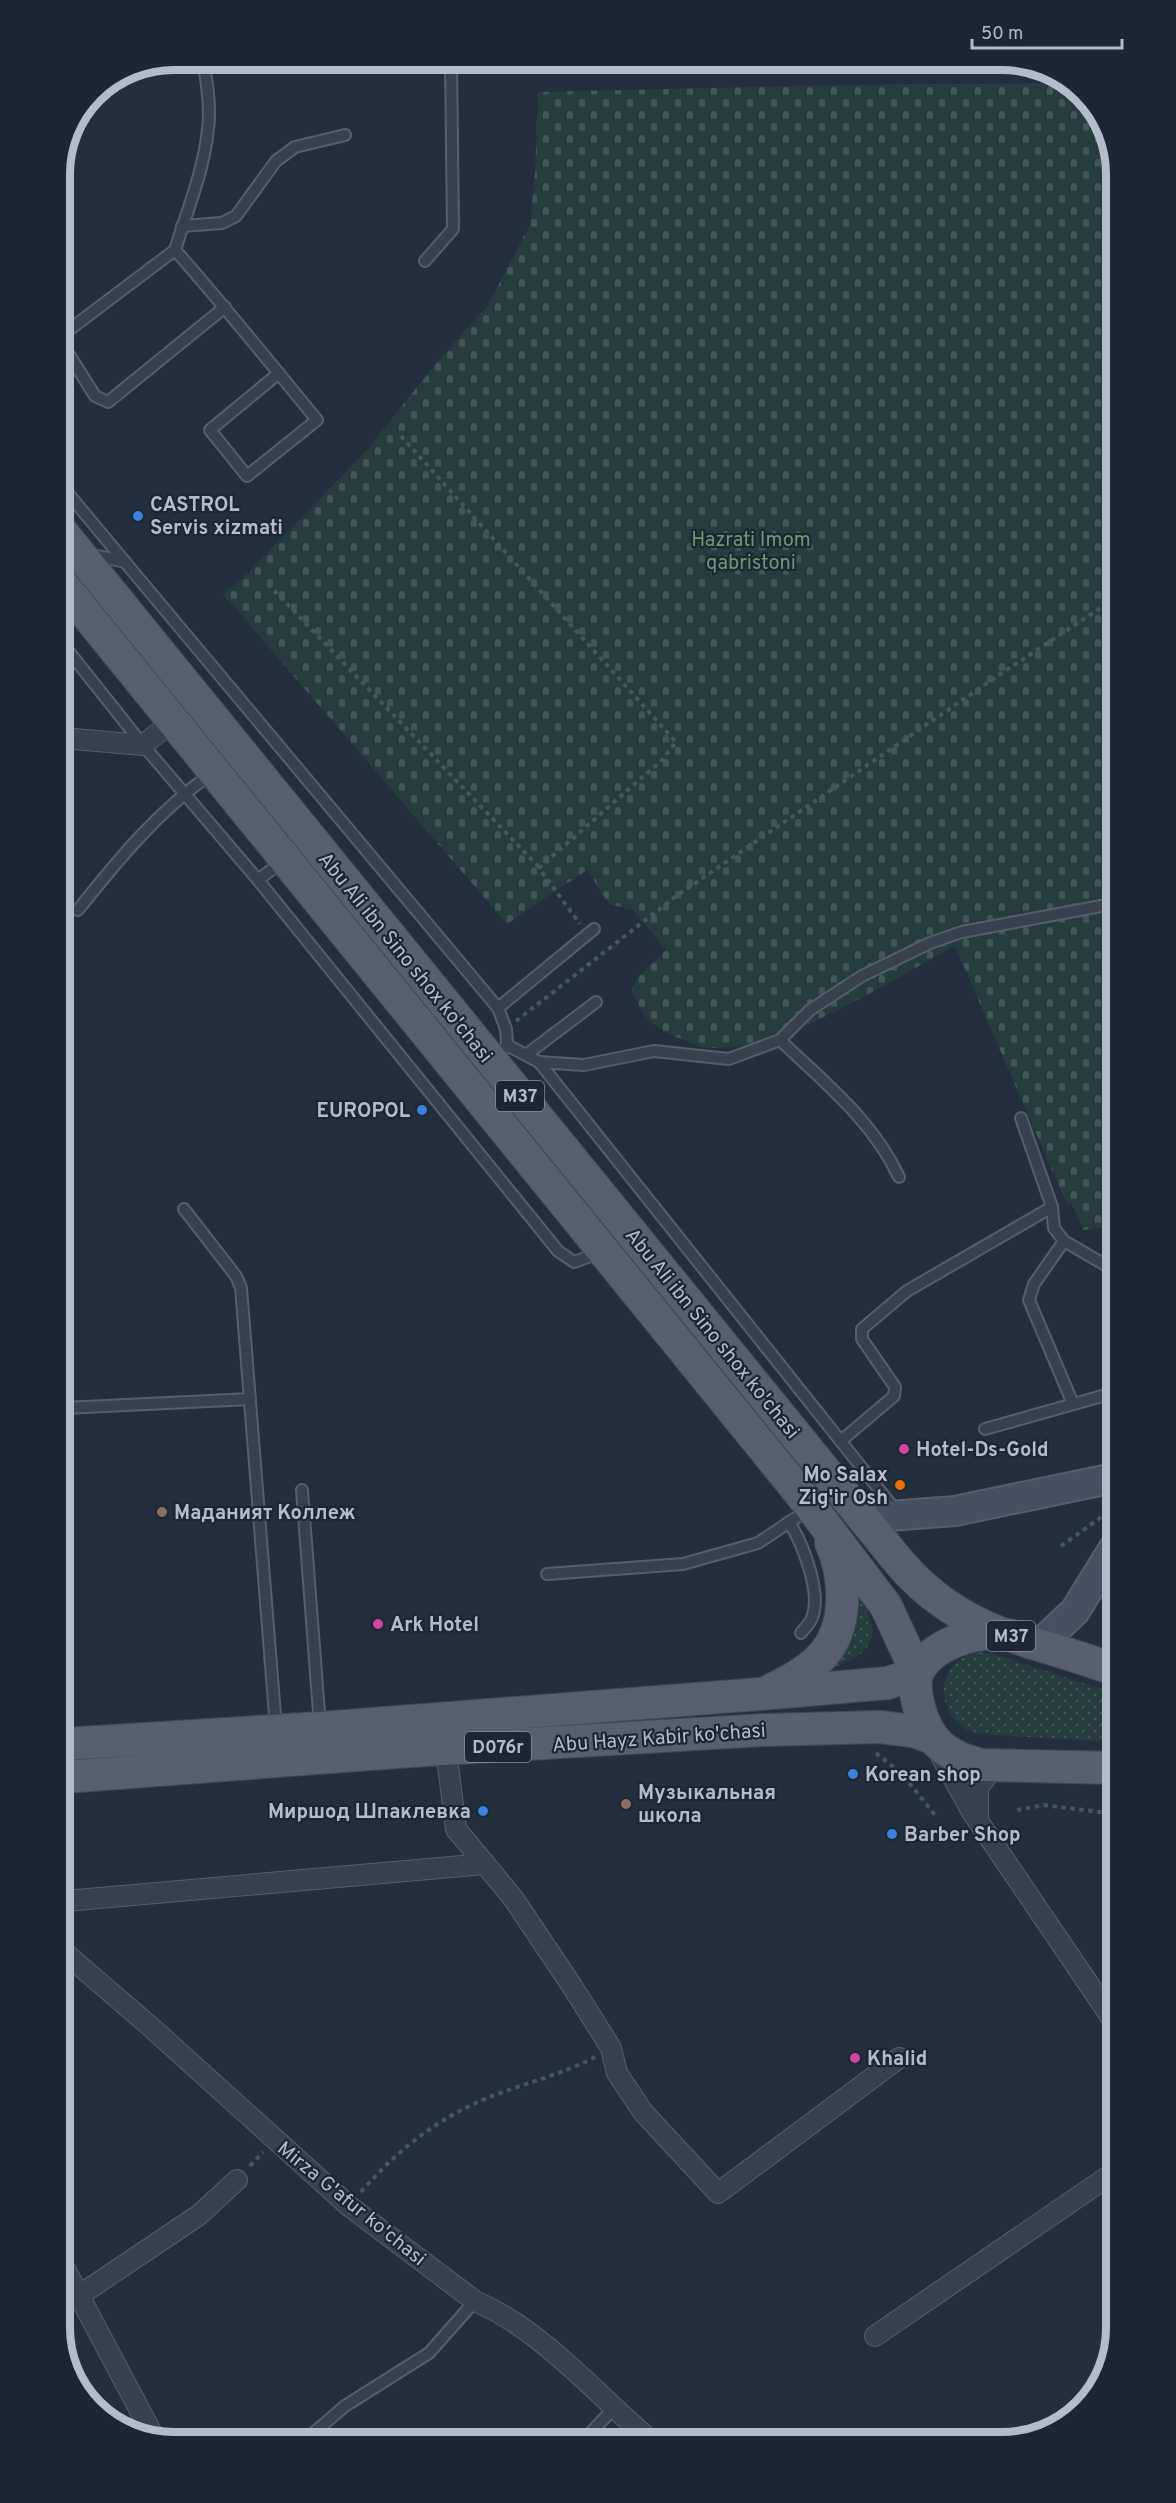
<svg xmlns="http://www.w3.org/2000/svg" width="1176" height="2503" viewBox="0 0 1176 2503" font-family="Overpass,sans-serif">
<defs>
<pattern id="grass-dots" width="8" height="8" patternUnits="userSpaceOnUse" patternTransform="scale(1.5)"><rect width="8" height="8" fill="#263c3f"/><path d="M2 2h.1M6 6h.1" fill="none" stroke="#435659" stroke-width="1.8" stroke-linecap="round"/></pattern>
<pattern id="cemetery-stones" width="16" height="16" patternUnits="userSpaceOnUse" patternTransform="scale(1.5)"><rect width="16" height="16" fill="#263c3f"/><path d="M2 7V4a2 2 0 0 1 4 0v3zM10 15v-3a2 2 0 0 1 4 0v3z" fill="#435659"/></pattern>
</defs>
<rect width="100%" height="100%" fill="#242f3e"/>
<g fill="url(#grass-dots)">
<path d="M 853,1587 C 881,1631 883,1649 830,1669 Z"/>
<path d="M 977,1652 L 991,1653 L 1114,1693 L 1114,1742 L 978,1734 C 934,1722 931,1663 977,1652 Z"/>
</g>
<path fill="url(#cemetery-stones)" d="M 1071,83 L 1110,137 L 1113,1226 L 1083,1230 L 1072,1204 L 1067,1205 L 955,946 C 891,980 784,1051 712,1048 C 701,1048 691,1043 681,1039 C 653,1028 642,1018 632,989 L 637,978 L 666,950 L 633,910 L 609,904 L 587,870 L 507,924 L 223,594 L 248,573 L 365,452 L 438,361 L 488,305 L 530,225 L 535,173 L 538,92 L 834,85 Z"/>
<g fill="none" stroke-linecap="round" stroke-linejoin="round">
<g stroke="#565f6c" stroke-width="14">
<g id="service">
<path d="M 203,60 C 207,82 211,107 208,129 C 204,170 187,211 175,250 C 224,305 270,363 317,420 L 247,476 L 210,430 L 279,373"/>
<path d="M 182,226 L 222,223 L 236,216 L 276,161 L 295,147 L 345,135"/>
<path d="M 425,261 L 453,229 L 451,60"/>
<path d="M 61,342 L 95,396 L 108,402 L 225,307"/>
<path d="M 61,342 L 65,333 L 175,250"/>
<path d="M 61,485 L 125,562"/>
<path d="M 89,554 L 125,562 L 498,1008"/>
<path d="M 62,643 L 143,745 L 258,880 L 558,1251 L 574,1262 L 602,1252"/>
<path d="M 258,880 L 283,861"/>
<path d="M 78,910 C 117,861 159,810 211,774"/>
<path d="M 780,1040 C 825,1083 873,1121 899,1177"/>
<path d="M 507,1045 L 539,1062 L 584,1065 L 654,1051 L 729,1059 L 780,1040 L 810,1010 L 862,976 L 930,943 L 962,932 L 1112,904"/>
<path d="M 503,1050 L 507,1045 L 506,1029 L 498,1008 L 594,929"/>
<path d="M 526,1055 L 596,1002"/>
<path d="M 539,1062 L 897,1512"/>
<path d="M 1021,1118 L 1052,1207 L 1054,1228 L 1064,1241 L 1107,1266 L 1113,1281"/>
<path d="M 184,1209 L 236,1276 L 241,1288 L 276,1728"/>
<path d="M 1064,1241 L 1034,1284 L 1029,1300 L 1073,1404"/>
<path d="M 64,1408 L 250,1399"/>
<path d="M 985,1429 L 1113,1393"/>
<path d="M 842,1440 L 894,1396 L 895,1387 L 862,1339 L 862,1329 L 907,1291 L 1052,1207"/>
<path d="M 302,1490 L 320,1726"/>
<path d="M 789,1522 C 803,1544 822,1593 812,1618 C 810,1623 805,1628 801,1633"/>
<path d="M 547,1574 L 683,1564 L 758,1543 L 809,1509"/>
<path d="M 584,2440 L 613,2409"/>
<path d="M 303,2442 L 345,2406 L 429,2353 L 475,2301"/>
</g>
</g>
<g stroke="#565f6c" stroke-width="22">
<g id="minor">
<path d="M 62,738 L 143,745 L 173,721"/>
<path d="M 936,1747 L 972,1812 L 1115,2023"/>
<path d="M 446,1750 L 456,1829 L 513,1898 L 572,1986 L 611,2048 L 617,2073 L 643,2112 L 718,2193 L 899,2058"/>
<path d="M 978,1820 L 978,1787 L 997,1764"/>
<path d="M 65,1901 L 485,1864"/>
<path d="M 65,1953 L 152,2028 L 349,2206 L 475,2301 C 542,2330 594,2392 649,2439"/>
<path d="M 66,2271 L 155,2439"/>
<path d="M 80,2295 L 199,2215 L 237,2180"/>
<path d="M 875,2336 L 1116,2171"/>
</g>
</g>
<g stroke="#565f6c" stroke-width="32">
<g id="secondary">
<path d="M 863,1518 L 955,1511 L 1114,1478"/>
<path d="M 1039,1645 L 1075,1611 L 1114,1548"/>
</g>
</g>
<g stroke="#414a57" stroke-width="34">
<g id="primary">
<path d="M 61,531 L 899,1562 C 928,1596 960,1617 1002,1634"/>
<path d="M 61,583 L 812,1508 L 886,1606 L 917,1673"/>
<path d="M 1114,1669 C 1087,1660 1059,1651 1032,1643 C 1022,1640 1011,1634 1001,1634 C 973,1631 931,1645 918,1672 C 914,1680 916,1695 918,1703 C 926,1739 945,1757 982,1765 L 1114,1768"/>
<path d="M 771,1690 C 789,1681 807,1672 821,1657 C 849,1628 846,1577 831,1543"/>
<path d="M 64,1744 L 320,1728 L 760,1694 L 888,1683 L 917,1673"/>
<path d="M 65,1777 L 411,1751 L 763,1730 L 880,1727 L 913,1731 L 930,1737"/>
</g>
</g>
<g stroke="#44595c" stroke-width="4" stroke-dasharray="4.5 4.5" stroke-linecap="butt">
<path d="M 401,436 L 676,742 L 662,760 L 539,868 L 580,924"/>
<path d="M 268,584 L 539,867"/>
<path d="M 516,1021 L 675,897 L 996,677 L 1111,601"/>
<path d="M 1061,1546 L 1114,1508"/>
<path d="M 876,1753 L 902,1774 L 935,1815"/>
<path d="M 1017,1810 L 1044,1805 L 1115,1814"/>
<path d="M 250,2166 L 263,2152"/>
<path d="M 361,2192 C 398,2149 439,2117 492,2096 C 526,2083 563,2074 595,2057"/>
</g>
<use href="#service" stroke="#38414e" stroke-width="10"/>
<use href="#minor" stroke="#38414e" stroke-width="20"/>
<use href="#secondary" stroke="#465061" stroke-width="28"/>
<use href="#primary" stroke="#56606e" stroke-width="32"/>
</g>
<g fill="#3f7fe0" stroke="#1d2633" stroke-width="2">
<circle cx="138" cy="516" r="6"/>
<circle cx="422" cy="1110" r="6"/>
<circle cx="853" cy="1774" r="6"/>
<circle cx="483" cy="1811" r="6"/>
<circle cx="892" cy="1834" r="6"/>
</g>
<g fill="#d1479c" stroke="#1d2633" stroke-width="2">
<circle cx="904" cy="1449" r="6"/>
<circle cx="378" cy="1624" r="6"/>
<circle cx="855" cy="2058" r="6"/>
</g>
<circle fill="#e8710a" stroke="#1d2633" stroke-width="2" cx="900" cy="1485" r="6"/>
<g fill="#8d6e63" stroke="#1d2633" stroke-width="2">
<circle cx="162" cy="1512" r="6"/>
<circle cx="626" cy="1804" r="6"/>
</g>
<g text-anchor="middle" stroke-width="4.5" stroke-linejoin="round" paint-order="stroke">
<g fill="#1d2633" stroke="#878f9c" stroke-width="1.5">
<rect x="496" y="1081" width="48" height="30" rx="4.5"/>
<rect x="987" y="1621" width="48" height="30" rx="4.5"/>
<rect x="465" y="1732" width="66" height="30" rx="4.5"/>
</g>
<g font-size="18" font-weight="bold" fill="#b4bcc9">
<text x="520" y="1102">M37</text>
<text x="1011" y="1642">M37</text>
<text x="498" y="1753">D076r</text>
</g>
<g font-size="20" font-weight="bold" fill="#b4bcc9" stroke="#1d2633" text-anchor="start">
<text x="150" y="511">CASTROL<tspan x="150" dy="23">Servis xizmati</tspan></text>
<text x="410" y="1117" text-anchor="end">EUROPOL</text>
<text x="916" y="1456">Hotel-Ds-Gold</text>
<text x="888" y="1481" text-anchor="end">Mo Salax<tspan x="888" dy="23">Zig'ir Osh</tspan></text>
<text x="174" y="1519">Маданият Коллеж</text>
<text x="390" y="1631">Ark Hotel</text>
<text x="865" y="1781">Korean shop</text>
<text x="638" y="1799">Музыкальная<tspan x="638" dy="23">школа</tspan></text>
<text x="471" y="1818" text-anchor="end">Миршод Шпаклевка</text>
<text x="904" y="1841">Barber Shop</text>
<text x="867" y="2065">Khalid</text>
</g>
<g font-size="20" fill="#6b9a76" stroke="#1d2633">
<text x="751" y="546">Hazrati Imom<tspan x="751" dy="23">qabristoni</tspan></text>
</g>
<g font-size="20" fill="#b4bcc9" stroke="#1d2633">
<text transform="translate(406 957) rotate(51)" y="7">Abu Ali ibn Sino shox ko'chasi</text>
<text transform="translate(713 1333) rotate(51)" y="7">Abu Ali ibn Sino shox ko'chasi</text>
<text transform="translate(659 1737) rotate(-4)" y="7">Abu Hayz Kabir ko'chasi</text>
<text transform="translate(352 2203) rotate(39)" y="7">Mirza G'afur ko'chasi</text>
</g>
</g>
<path d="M0 0H1176V2503H0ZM174 70H1002A104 104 0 0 1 1106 174V2328A104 104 0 0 1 1002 2432H174A104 104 0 0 1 70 2328V174A104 104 0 0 1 174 70Z" fill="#1d2633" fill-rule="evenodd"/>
<path fill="none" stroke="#b4bcc9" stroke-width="8" d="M174 70H1002A104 104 0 0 1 1106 174V2328A104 104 0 0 1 1002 2432H174A104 104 0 0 1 70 2328V174A104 104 0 0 1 174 70Z"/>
<path d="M972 39v9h150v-9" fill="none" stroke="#b4bcc9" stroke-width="3"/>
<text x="981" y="39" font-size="18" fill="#b4bcc9" stroke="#1d2633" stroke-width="4.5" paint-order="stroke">50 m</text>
</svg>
